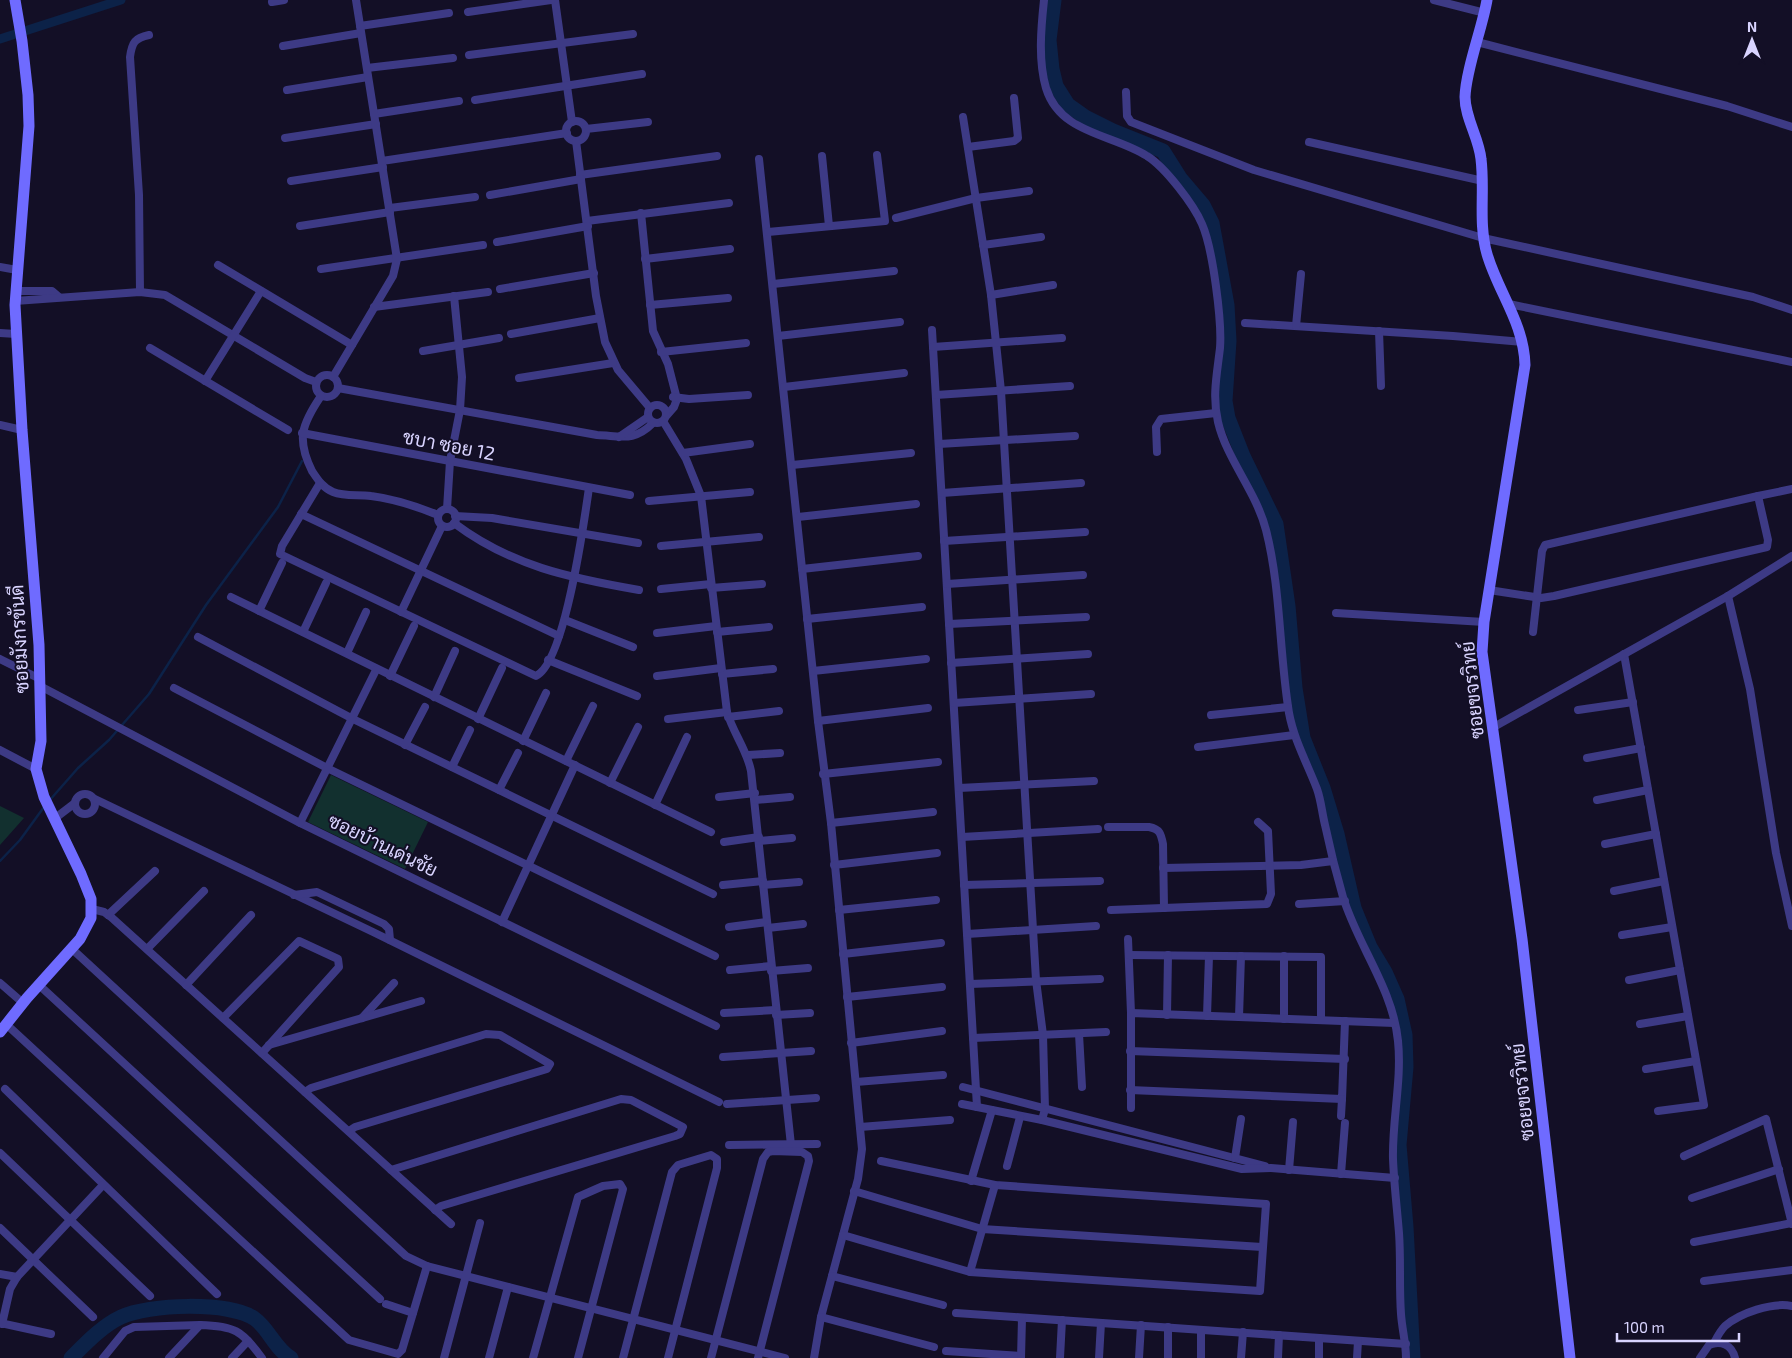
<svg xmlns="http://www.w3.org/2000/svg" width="1792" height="1358" viewBox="0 0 1792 1358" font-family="'Exo 2',Sarabun,sans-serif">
<rect width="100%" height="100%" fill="#130f26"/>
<g fill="#12302f">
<path d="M 331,775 L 428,822 L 405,869 L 308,822 Z"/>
<path d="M 0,806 L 24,818 L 0,845 Z"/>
</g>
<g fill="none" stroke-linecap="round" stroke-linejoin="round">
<g stroke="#0c2248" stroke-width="2.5">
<path d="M 49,801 L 78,768 L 109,740 L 149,694 L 206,605 L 278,507 L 302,461"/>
<path d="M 0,861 L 20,840 L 44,807"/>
</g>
<path stroke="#0c2248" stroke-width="9" d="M 0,39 L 121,0"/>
<g stroke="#0c2248" stroke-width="15">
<path d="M 1054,0 L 1049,40 L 1052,69 L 1056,86 L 1068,105 L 1085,117 L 1113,131 L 1163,151 L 1180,178 L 1203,205 L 1212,223 L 1227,305 L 1229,341 L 1225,401 L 1228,418 L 1243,456 L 1276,524 L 1288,606 L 1295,688 L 1303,738 L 1323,788 L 1337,834 L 1354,908 L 1370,947 L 1385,972 L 1397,999 L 1405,1035 L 1406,1067 L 1399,1145 L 1406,1227 L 1413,1358"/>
<path d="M 71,1358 C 86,1343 102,1326 121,1317 C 148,1304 230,1301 255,1319 C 269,1329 275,1349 291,1358"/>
</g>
<g stroke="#3d3a85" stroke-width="8">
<path d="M 555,0 L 572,122"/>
<path d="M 1044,0 C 1041,28 1038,61 1046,88 C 1060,134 1113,134 1147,156 C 1165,167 1194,205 1202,224 C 1213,249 1222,322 1220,348 C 1217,374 1212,396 1218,422 C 1227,460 1256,491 1266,530 C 1281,589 1279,652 1289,713 C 1294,740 1307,763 1317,789 C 1321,800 1322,813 1325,825 C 1330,849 1336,873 1343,897 C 1358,946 1393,989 1398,1041 C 1402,1080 1392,1120 1393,1159 C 1394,1184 1397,1208 1399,1233 C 1401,1260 1399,1287 1401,1314 C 1402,1329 1406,1343 1406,1358"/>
<path d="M 1434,0 L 1485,13"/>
<path d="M 272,2 L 284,0"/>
<path d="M 468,12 L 551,0"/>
<path d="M 360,26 L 449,13"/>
<path d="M 1477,42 L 1727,106 L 1792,127"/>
<path d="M 283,46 L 361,33"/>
<path d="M 469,55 L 633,34"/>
<path d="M 367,68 L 453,58"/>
<path d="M 287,90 L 368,77"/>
<path d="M 1126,92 L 1127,116 L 1131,122 L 1254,170 L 1483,238 L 1753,297 L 1792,310"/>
<path d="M 475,100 L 642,74"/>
<path d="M 374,114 L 459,101"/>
<path d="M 963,117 L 991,295 L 1001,391 L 1036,980 L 1043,1035 L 1045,1109 L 1042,1120"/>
<circle cx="576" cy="131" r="10"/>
<path d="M 586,129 L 648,122"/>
<path d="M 285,138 L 376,124"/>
<path d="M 576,141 L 596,296 L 605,342 L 618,370 L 650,408"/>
<path d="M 1309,142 L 1483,181"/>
<path d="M 968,147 L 1014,141 L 1018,138 L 1014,98"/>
<path d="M 822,156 L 829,226"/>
<path d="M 759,159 L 818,721 L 831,823 L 862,1149 L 858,1179 L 821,1317 L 814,1358"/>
<path d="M 382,161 L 567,133"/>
<path d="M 580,175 L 717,156"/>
<path d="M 291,181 L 383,167"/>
<path d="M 490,195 L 581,179"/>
<path d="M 390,208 L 475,197"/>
<path d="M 641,213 L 653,331 L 668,364 L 677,399 L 674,407 L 667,415"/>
<path d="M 896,218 L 976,198 L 1029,191"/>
<path d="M 587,221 L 729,203"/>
<path d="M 300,226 L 390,212"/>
<path d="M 768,232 L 885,221 L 877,155"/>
<path d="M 497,242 L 588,226"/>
<path d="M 983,245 L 1041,237"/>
<path d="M 645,259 L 730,249"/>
<path d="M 218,265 L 352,345"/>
<path d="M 0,267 L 17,270"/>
<path d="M 321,269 L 483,245"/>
<path d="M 773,284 L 894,271"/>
<path d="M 500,289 L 594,273"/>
<path d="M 16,291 L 52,291 L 59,297"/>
<path d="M 140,292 L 139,195 L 130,57 C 132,42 135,38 149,35"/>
<path d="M 991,295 L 1053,285"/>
<path d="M 15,301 L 140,292 L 165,295 L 305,378 L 316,382"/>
<path d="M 1509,304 L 1792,362"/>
<path d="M 650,305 L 728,298"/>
<path d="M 374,307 L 488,292"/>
<path d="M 1245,323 L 1453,336 L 1523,342"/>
<path d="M 1296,326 L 1301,274"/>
<path d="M 932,330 L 977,1107"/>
<path d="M 1379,331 L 1381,386"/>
<path d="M 0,333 L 16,334"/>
<path d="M 511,334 L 600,318"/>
<path d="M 778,336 L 900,322"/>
<path d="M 933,347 L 1062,338"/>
<path d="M 150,348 L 288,430"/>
<path d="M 423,351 L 499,338"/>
<path d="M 661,352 L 746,343"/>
<circle cx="327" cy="386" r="11"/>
<path d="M 333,377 L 393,276 L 397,259 L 356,0"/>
<path d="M 519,378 L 613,363"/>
<path d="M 205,381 L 261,291"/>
<path d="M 784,387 L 904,373"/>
<path d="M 338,388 L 597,435 C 622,436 634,442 653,423"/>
<path d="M 936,395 L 1070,386"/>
<path d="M 321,396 C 302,424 296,439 312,471 C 318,480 323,488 333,492 C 345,497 359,494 371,496 C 395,499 416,506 438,515"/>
<path d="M 673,397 L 689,399 L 748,395"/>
<circle cx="657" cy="414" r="9"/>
<path d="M 663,421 L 686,459 L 701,496 L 727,712 C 733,733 747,750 751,771 L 791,1145"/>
<path d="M 0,425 L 22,430"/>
<path d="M 302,433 L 630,495"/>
<path d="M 619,437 L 648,417"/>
<path d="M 939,444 L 1075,436"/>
<path d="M 1157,452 L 1156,427 L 1161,419 L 1216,413"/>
<path d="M 683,453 L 750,444"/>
<path d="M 792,465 L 911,453"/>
<path d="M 320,483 L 282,546 L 280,554 L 536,676 C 565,662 584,522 589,488"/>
<path d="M 942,493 L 1081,483"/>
<path d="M 649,501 L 750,492"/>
<path d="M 447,509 L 450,461 L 460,410 L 462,377 L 454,296"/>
<circle cx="447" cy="518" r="9"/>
<path d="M 301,514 L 559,636"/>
<path d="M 455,516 L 492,518 L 638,543"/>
<path d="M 798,517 L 916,504"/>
<path d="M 454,523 C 511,566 570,578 639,590"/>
<path d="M 944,541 L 1085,532"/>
<path d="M 661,546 L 759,537"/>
<path d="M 802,569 L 918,556"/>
<path d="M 947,584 L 1083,575"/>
<path d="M 711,588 L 762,584"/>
<path d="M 661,589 L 711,584"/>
<path d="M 1489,590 L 1541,598 L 1554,596 L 1767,547 L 1768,540 L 1758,496 L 1792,489"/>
<path d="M 1728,596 L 1750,689 L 1776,853 L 1792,926"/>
<path d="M 231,597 L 711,832"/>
<path d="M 259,611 L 282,563"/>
<path d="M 401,612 L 442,526"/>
<path d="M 1336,613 L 1484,622"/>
<path d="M 807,619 L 922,607"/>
<path d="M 565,620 L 633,647"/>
<path d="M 949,624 L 1086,617"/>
<path d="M 303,632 L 326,583"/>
<path d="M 717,632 L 769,627"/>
<path d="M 1533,632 L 1542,551 L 1545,545 L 1758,496"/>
<path d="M 657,633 L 716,626"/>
<path d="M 198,637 L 353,719 L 713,894"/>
<path d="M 347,653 L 366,612"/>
<path d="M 1624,654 L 1704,1105 L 1658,1111"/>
<path d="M 0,659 L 40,679"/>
<path d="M 548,660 L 637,696"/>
<path d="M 951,663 L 1088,654"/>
<path d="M 813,671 L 926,659"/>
<path d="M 722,674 L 773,669"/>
<path d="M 390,676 L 414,626"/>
<path d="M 657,676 L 721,668"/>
<path d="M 40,686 L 300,823 L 716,1026"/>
<path d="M 174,688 L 329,769 L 715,956"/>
<path d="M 434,697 L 455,651"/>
<path d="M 954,703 L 1091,694"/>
<path d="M 1578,710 L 1633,702"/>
<path d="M 1211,715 L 1288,707"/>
<path d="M 728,717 L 779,711"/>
<path d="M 478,719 L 502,668"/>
<path d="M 668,719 L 727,712"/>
<path d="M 818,721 L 928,708"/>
<path d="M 1492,728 L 1728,596 L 1792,556"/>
<path d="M 523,741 L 546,693"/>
<path d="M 405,745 L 425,707"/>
<path d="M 1198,747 L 1294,735"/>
<path d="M 0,750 L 36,769"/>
<path d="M 748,755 L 780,753"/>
<path d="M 1587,758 L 1641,748"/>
<path d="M 566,761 L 593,706"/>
<path d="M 452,767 L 470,730"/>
<path d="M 823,774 L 938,762"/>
<path d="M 610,783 L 638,727"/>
<path d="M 959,788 L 1094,781"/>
<path d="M 499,790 L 518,753"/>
<circle cx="85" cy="804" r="10"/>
<path d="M 719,797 L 755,793"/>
<path d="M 95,799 L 373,932 L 719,1102"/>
<path d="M 755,800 L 790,797"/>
<path d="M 1597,800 L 1648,790"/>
<path d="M 655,805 L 687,737"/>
<path d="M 54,819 L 75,803"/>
<path d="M 300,823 L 376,670"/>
<path d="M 831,823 L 933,812"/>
<path d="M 1108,827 L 1149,827 C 1160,829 1161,834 1163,844 L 1164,908"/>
<path d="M 962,837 L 1098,829"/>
<path d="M 759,841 L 792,838"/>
<path d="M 724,842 L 759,837"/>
<path d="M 1605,844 L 1656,834"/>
<path d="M 834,865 L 937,853"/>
<path d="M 1163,868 L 1301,865 L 1333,861"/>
<path d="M 723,885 L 763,881"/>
<path d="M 763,885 L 799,882"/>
<path d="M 964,885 L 1100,881"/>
<path d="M 1614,891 L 1664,881"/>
<path d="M 294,895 L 317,892 L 384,924 L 389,929 L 390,940"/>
<path d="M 1299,904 L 1345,901"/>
<path d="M 92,909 L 104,912 L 111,917 L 451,1224"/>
<path d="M 839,910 L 936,900"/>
<path d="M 1111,910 L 1267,904 L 1271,894 L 1268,831 L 1258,822"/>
<path d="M 108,915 L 155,871"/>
<path d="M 502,922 L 575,765"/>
<path d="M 729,927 L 767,922"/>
<path d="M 768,928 L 803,924"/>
<path d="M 967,934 L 1096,926"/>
<path d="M 1622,935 L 1672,927"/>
<path d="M 1128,939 L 1131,1013"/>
<path d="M 72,949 L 406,1256 L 427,1266 L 785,1358"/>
<path d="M 147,949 L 204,891"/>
<path d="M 843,954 L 941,943"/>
<path d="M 1129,955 L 1321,957 L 1321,1020"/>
<path d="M 730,970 L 771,966"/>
<path d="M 771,971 L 808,968"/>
<path d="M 1629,980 L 1680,970"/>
<path d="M 0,983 L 23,1003"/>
<path d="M 970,984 L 1100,979"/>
<path d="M 39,985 L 380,1299"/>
<path d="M 186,985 L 251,915"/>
<path d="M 847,997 L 942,987"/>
<path d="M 724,1013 L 775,1010"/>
<path d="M 776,1015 L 810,1013"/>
<path d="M 1167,1015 L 1168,955"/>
<path d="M 1207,1016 L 1209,956"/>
<path d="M 1239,1017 L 1241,956"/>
<path d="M 223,1018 L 299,941 L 338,959 L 339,967 L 262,1053"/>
<path d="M 362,1018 L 394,983"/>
<path d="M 1284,1019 L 1284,956"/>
<path d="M 6,1024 L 349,1340 L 398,1354 L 402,1350 L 427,1266"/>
<path d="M 1640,1024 L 1688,1016"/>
<path d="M 1079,1034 L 1082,1087"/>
<path d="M 973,1038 L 1106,1032"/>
<path d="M 851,1043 L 942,1031"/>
<path d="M 269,1045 L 421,1001"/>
<path d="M 1130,1051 L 1345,1059"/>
<path d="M 723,1057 L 811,1051"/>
<path d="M 1646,1069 L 1696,1061"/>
<path d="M 856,1082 L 943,1075"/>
<path d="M 963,1087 L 1265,1166"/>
<path d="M 5,1089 L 217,1294"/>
<path d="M 1130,1090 L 1342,1099 L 1345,1021"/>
<path d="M 305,1092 L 311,1088 L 486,1034 L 500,1035 L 550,1064 L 547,1069 L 355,1127 L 349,1131"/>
<path d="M 727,1104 L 816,1098"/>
<path d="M 962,1104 L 1042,1120 L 1242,1169 L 1271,1168 L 1395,1178"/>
<path d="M 1131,1108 L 1131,1013 L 1394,1023"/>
<path d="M 1341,1116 L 1342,1099"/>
<path d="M 860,1127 L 950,1120"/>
<path d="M 729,1145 L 817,1144"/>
<path d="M 0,1153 L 150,1296"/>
<path d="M 1684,1156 L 1766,1119 L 1792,1224"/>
<path d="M 1235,1158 L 1241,1119"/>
<path d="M 1007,1166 L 1020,1117"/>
<path d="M 391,1170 L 621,1099 L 631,1100 L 683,1127 L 680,1134 L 675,1136 L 441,1206 L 435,1210"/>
<path d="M 1289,1170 L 1293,1122"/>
<path d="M 1341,1174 L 1345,1123"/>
<path d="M 971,1181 L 992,1110"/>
<path d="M 854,1191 L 982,1229 L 1262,1247"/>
<path d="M 1692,1198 L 1779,1169"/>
<path d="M 0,1228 L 93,1317"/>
<path d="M 843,1235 L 970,1272 L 1260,1291 L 1266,1204 L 995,1185 L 881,1161"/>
<path d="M 1694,1242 L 1792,1223"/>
<path d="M 970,1272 L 995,1185"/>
<path d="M 0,1274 L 17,1277"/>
<path d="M 832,1276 L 943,1305"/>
<path d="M 1704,1281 L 1792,1270"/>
<path d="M 386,1304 L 413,1313"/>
<path d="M 956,1313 L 1406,1344"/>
<path d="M 821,1317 L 934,1347"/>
<path d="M 0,1323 L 51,1334"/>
<path d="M 2,1324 L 10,1289 L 17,1277 L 103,1185"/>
<path d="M 1201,1330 L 1201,1358"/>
<path d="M 1714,1343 C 1717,1337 1720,1331 1725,1326 C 1740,1313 1772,1302 1792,1306"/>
<path d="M 946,1351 L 1021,1356"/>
<path d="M 103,1358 L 125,1331 L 134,1327 L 200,1325"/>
<path d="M 169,1358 L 200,1325 C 234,1326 242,1330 262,1358"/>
<path d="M 232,1358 L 248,1341"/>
<path d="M 444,1358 L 480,1223"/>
<path d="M 489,1358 L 508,1287"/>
<path d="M 533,1358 L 578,1197 L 603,1186 L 620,1184 L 623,1189 L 578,1358"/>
<path d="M 623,1358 L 672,1172 L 678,1165 L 711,1155 L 717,1159 L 717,1168 L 668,1358"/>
<path d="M 711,1358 L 763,1159 L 768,1152 L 773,1151 L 802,1152 L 808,1156 L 809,1161 L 758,1358"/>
<path d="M 1021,1358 L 1022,1318"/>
<path d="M 1060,1358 L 1062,1320"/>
<path d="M 1099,1358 L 1101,1323"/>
<path d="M 1139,1358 L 1141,1325"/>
<path d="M 1168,1358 L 1168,1327"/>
<path d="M 1241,1358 L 1243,1332"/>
<path d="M 1278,1358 L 1279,1335"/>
<path d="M 1319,1358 L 1319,1338"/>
<path d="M 1357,1358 L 1358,1341"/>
<path d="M 1700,1358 L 1709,1345 C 1721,1340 1732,1345 1735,1358"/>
</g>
<g stroke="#6f6bff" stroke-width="11">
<path d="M 1487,0 C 1482,29 1466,69 1465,97 C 1465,118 1479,138 1481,159 C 1485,191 1478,223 1487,254 C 1498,292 1524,323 1525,365 L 1484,622 L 1482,652 L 1522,939 L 1570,1358"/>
<path d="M 0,1032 L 27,998 L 80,939 L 91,918 L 91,899 L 81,874 L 44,797 L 36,769 L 41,741 L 39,645 L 22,430 L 15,305 L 29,126 L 28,95 L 22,41 L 15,0"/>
</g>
</g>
<g text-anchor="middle" stroke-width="4" stroke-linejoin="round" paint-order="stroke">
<g font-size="19" fill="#d9d4ff" stroke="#130f26">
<text transform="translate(449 445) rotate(11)" y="7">ชบา ซอย 12</text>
<text transform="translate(19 639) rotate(-93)" y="7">ซอยมังกรขันดี</text>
<text transform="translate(1472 690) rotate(-96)" y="7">ซอยขจรวิทย์</text>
<text transform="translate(383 845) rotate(26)" y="7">ซอยบ้านเด่นชัย</text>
<text transform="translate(1522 1092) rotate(-96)" y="7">ซอยขจรวิทย์</text>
</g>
</g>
<g transform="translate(1752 40)" stroke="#130f26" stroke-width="4" paint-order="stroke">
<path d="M0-4L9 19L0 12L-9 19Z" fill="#d9d4ff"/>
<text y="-8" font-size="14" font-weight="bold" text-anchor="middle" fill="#d9d4ff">N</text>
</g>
<path d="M1617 1333v8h122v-8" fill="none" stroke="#d9d4ff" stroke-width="2.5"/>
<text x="1624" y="1333" font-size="15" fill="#d9d4ff" stroke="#130f26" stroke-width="4" paint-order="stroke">100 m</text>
</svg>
